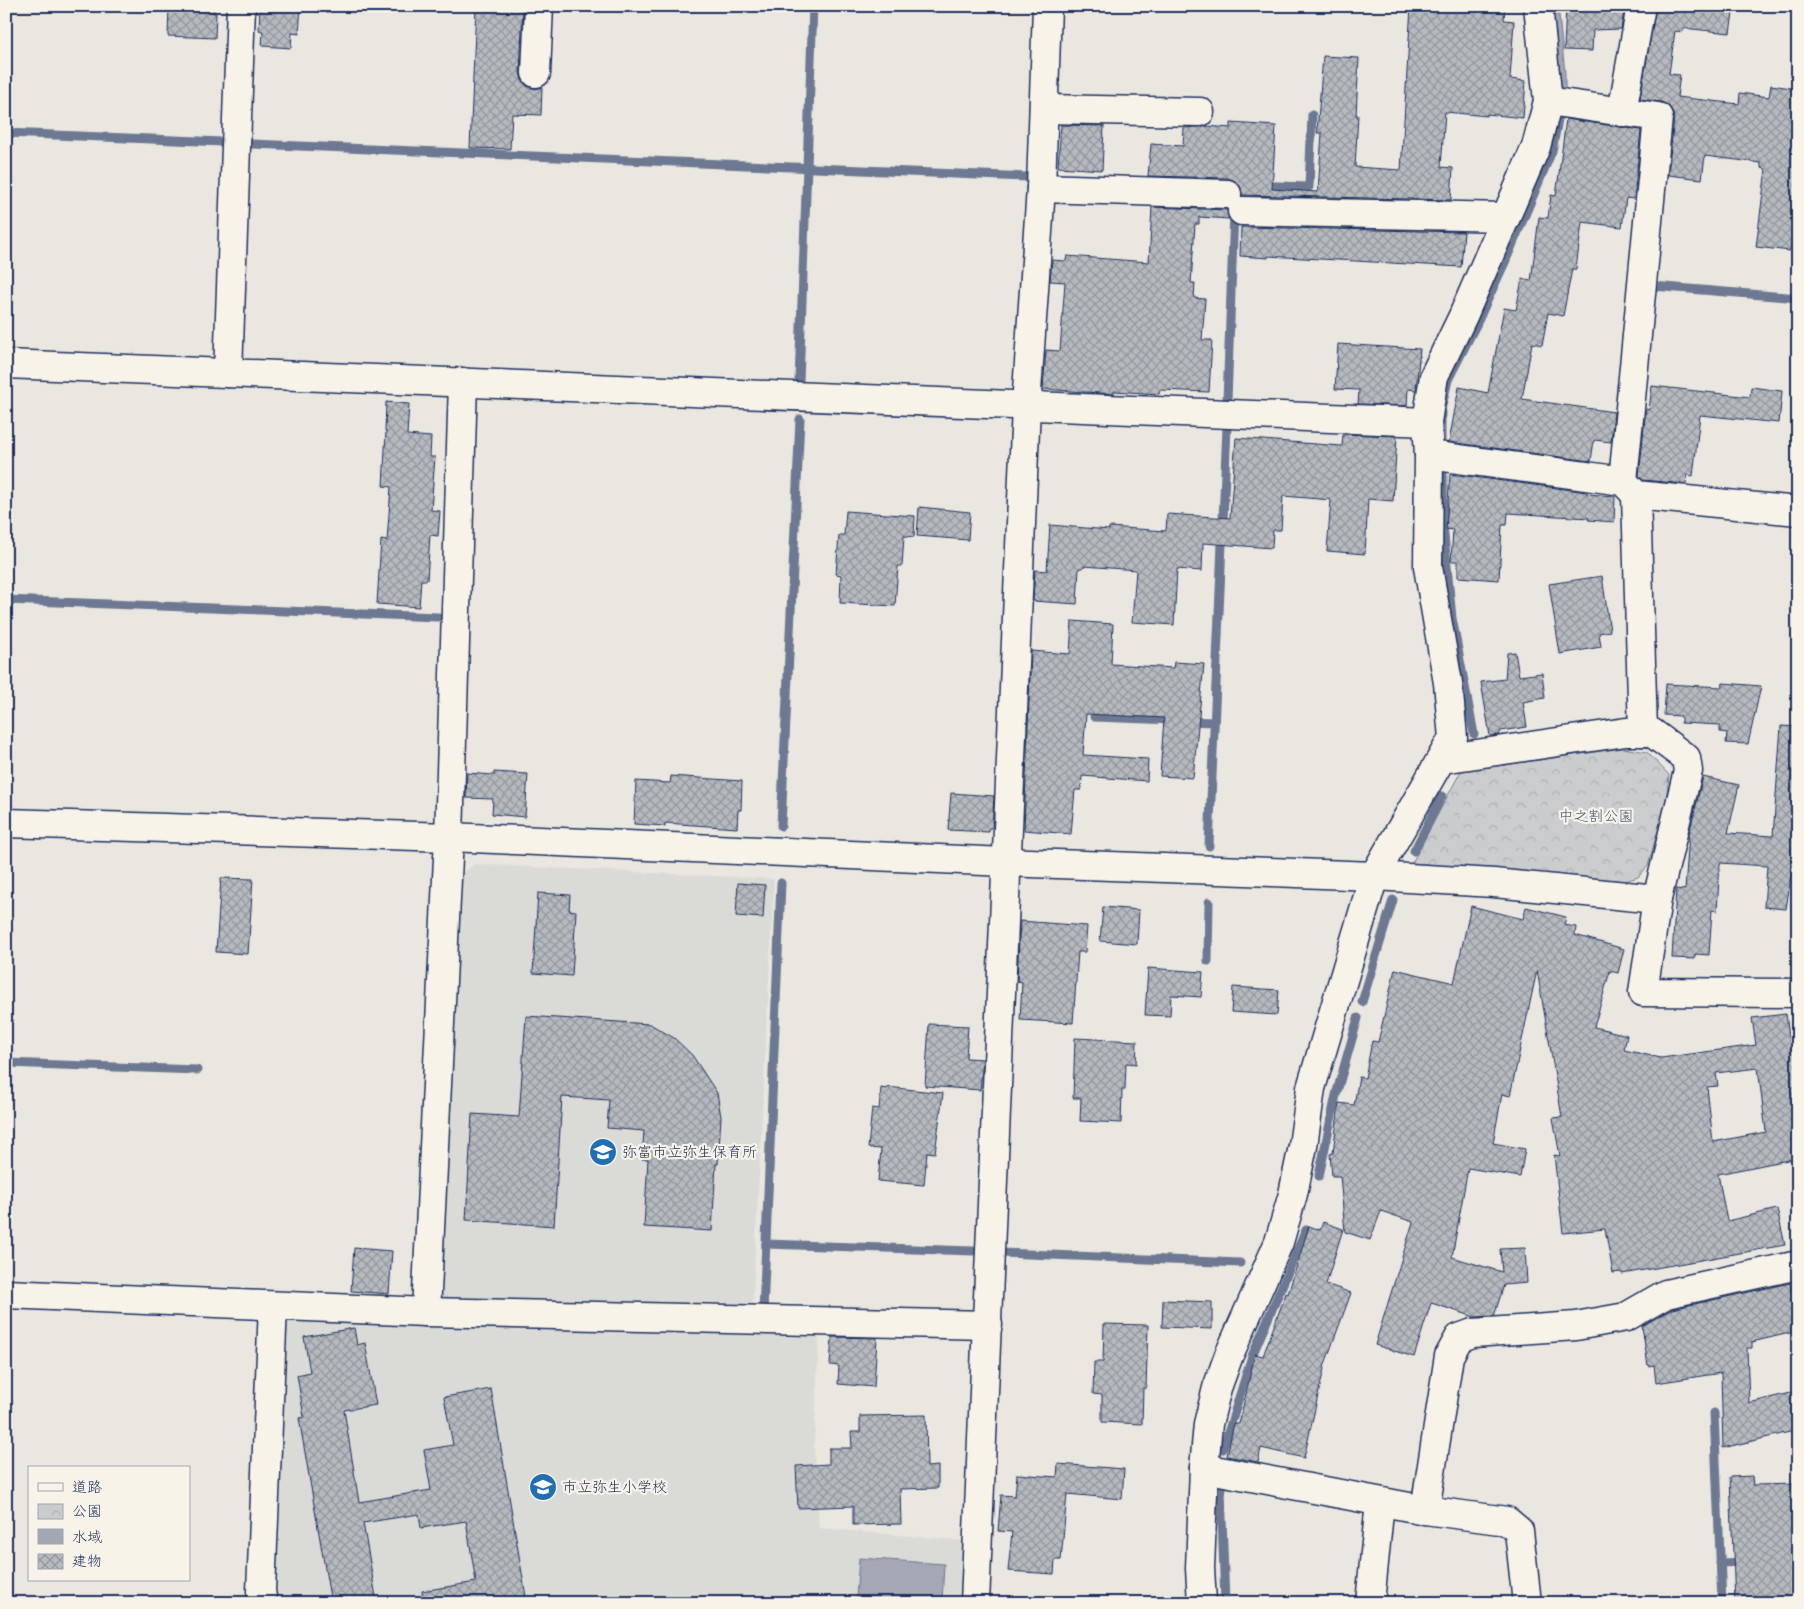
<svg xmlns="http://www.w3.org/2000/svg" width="1804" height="1609" viewBox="0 0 1804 1609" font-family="'Patrick Hand','Klee One',sans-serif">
<defs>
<pattern id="park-crowns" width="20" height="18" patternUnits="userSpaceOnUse" patternTransform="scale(1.25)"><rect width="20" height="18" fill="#cbcccd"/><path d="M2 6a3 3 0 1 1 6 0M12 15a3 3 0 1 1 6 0" fill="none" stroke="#aeb0b2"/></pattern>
<pattern id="building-cross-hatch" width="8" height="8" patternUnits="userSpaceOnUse" patternTransform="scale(1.25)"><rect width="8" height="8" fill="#b6babf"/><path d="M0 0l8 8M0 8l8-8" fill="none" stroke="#93989e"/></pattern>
</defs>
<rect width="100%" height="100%" fill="#eae7e0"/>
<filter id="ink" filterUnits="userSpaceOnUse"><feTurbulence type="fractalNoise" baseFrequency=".02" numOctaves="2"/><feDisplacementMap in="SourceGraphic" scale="10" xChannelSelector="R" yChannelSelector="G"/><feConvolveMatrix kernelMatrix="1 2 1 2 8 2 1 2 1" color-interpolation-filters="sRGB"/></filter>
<g filter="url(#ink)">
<g fill="#dadad6">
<path d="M 474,864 L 774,879 L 752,1314 L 438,1301 L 459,877 Z"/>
<path d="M 286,1314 L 819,1334 L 814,1447 L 819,1528 L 967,1541 L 964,1603 L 271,1603 Z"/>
</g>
<path fill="url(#park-crowns)" stroke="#737e96" d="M 1623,748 L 1647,752 L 1669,775 L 1666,801 L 1648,866 L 1638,877 L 1625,881 L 1412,863 L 1461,771 Z"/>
<g fill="#a3a8b4" stroke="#6d7892">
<path d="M 1546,6 L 1558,6 L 1565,73 L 1565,92 L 1555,85 Z"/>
<path d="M 859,1558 L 944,1564 L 942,1603 L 880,1603 L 880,1599 L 856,1597 Z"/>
</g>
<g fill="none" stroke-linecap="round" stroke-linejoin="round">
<g stroke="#6d7892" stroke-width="9">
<path d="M 6,133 L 223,142"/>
<path d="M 252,144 L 1027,177"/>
<path d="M 1225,184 L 1309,187 L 1312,115"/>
<path d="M 1653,286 L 1798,298"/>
<path d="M 799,381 L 813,6"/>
<path d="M 1227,401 L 1234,211"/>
<path d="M 1441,442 L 1441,410 L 1448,380 L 1475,327 L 1506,260 L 1552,151 L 1559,115"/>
<path d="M 1443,474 L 1443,525 L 1452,618 L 1474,734"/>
<path d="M 6,600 L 438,617"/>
<path d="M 1094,717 L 1174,720"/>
<path d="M 1187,721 L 1214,722"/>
<path d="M 781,826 L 800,419"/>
<path d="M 1209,846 L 1227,427"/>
<path d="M 1414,851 L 1442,796"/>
<path d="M 1208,961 L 1209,902"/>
<path d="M 1362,1002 L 1393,900"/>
<path d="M 6,1063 L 197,1070"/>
<path d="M 1319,1176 L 1336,1095 L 1358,1018"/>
<path d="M 766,1244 L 973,1251"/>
<path d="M 1002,1253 L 1240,1263"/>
<path d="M 763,1313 L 781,883"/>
<path d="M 1714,1413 L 1722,1603"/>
<path d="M 1223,1449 L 1252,1356 L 1306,1230"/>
<path d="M 1221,1489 L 1225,1603"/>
<path d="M 1720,1563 L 1745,1562"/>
</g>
</g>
<g fill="url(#building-cross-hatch)" stroke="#1b2f5e" fill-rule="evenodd">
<path d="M 169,6 L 214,6 L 214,13 L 216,13 L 215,38 L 168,36 Z"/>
<path d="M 260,6 L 301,6 L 299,34 L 292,33 L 291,48 L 262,46 L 263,31 L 259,31 Z"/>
<path d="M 476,6 L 523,6 L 520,73 L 522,80 L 527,86 L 535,89 L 542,87 L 541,115 L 512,114 L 510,149 L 470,148 Z"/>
<path d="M 1411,6 L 1505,6 L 1504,20 L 1514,21 L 1510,79 L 1526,81 L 1523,118 L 1487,114 L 1487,116 L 1445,112 L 1441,167 L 1453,168 L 1451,200 L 1242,195 L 1240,186 L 1235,181 L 1228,178 L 1148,176 L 1151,144 L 1183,146 L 1184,128 L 1206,126 L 1231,128 L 1231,123 L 1276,126 L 1272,189 L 1318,192 L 1322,133 L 1317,133 L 1323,56 L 1359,58 L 1356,115 L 1358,115 L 1355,167 L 1401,170 Z"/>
<path d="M 1566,6 L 1625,6 L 1621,29 L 1593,30 L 1592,51 L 1564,50 Z"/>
<path d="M 1656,6 L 1734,6 L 1730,33 L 1683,28 L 1683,32 L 1675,31 L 1669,74 L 1680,75 L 1677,97 L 1739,104 L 1740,93 L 1769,97 L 1771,85 L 1798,89 L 1798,209 L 1795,209 L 1790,251 L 1756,247 L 1766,169 L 1761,168 L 1761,163 L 1705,156 L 1702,179 L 1668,175 L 1674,118 L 1672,111 L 1668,105 L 1661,102 L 1640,99 Z"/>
<path d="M 1566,119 L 1641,130 L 1634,199 L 1626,198 L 1622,227 L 1582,222 L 1576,269 L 1572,269 L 1563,316 L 1548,313 L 1542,345 L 1532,343 L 1522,399 L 1614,412 L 1611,442 L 1594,440 L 1591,461 L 1449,442 L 1459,387 L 1488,393 L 1504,308 L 1516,310 L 1522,279 L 1531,281 L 1539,217 L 1548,218 L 1551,195 L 1556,196 Z"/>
<path d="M 1061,125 L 1104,126 L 1102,170 L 1058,167 Z"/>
<path d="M 1152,207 L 1227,210 L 1229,219 L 1199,217 L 1199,224 L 1195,224 L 1191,283 L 1195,283 L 1194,298 L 1205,299 L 1202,340 L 1212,340 L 1209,392 L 1160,390 L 1159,394 L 1114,391 L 1114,394 L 1043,389 L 1046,350 L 1060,351 L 1065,282 L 1050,281 L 1052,260 L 1066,261 L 1067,256 L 1149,262 Z"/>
<path d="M 1241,227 L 1464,232 L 1461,267 L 1268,256 L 1268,258 L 1240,256 Z"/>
<path d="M 1338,344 L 1420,349 L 1416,390 L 1408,389 L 1407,406 L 1358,404 L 1359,390 L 1335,389 Z"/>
<path d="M 1652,386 L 1750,397 L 1751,387 L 1782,391 L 1779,423 L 1700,415 L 1693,476 L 1687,475 L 1686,484 L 1643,480 L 1639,476 L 1646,409 L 1649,410 Z"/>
<path d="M 386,402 L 409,404 L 407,435 L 431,437 L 430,457 L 435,457 L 431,510 L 440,511 L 438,536 L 430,535 L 427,580 L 421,580 L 419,607 L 377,604 L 381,540 L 387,541 L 391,487 L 383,486 L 386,431 L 385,431 Z"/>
<path d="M 1343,434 L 1397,436 L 1393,501 L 1368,499 L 1365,554 L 1327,551 L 1331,500 L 1283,496 L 1281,530 L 1273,530 L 1272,548 L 1203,543 L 1202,571 L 1177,569 L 1174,625 L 1132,622 L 1136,570 L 1084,566 L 1083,568 L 1079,568 L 1077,604 L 1033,601 L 1035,570 L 1047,571 L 1050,525 L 1109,530 L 1109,527 L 1166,531 L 1167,514 L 1230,518 L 1236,438 L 1342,446 Z"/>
<path d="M 1450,474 L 1587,492 L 1587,494 L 1615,496 L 1614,522 L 1588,520 L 1589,518 L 1508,513 L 1507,525 L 1502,525 L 1499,580 L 1458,577 L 1458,561 L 1451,561 L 1453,530 L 1446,529 Z"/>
<path d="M 919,507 L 970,512 L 968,540 L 917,536 Z"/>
<path d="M 846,511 L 915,516 L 914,537 L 904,536 L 902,566 L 898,566 L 895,606 L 840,603 L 841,575 L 836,574 L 839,535 L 844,535 Z"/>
<path d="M 1602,576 L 1610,631 L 1599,633 L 1601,647 L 1560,654 L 1549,584 Z"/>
<path d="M 1072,621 L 1113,624 L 1111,664 L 1173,668 L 1174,662 L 1204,664 L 1193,778 L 1160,776 L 1164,718 L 1086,714 L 1083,755 L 1148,759 L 1147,781 L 1082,776 L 1081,790 L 1075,790 L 1071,834 L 1024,830 L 1031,651 L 1070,654 Z"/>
<path d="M 1515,652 L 1519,676 L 1542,673 L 1545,698 L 1523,702 L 1527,727 L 1501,731 L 1499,735 L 1490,736 L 1481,682 L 1505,679 L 1507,653 Z"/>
<path d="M 1723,683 L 1761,686 L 1748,744 L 1726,743 L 1727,733 L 1720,732 L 1720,725 L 1681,723 L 1681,716 L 1664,715 L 1666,684 L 1722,687 Z"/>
<path d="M 1781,726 L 1798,727 L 1798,870 L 1792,870 L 1786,909 L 1764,907 L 1767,866 L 1720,863 L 1717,911 L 1712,910 L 1709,955 L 1695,954 L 1695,959 L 1672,958 L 1676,889 L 1685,890 L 1689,834 L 1703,777 L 1739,785 L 1728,833 L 1773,836 Z"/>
<path d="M 494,772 L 528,774 L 525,817 L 492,814 L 493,799 L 466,798 L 467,773 L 494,775 Z"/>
<path d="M 671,776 L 742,781 L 741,810 L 738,810 L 737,828 L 665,823 L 665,826 L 634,824 L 636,781 L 670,783 Z"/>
<path d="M 951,793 L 994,796 L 992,828 L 989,828 L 989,832 L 948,830 Z"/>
<path d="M 221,878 L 253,879 L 248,954 L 216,952 Z"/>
<path d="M 738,883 L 765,885 L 763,918 L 736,916 Z"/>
<path d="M 538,893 L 570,895 L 569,910 L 576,911 L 572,976 L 533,973 Z"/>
<path d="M 1471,906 L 1523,919 L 1526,907 L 1566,917 L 1564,925 L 1576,927 L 1575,935 L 1624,949 L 1618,973 L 1610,971 L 1594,1027 L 1627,1035 L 1624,1050 L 1661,1058 L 1756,1045 L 1752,1018 L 1786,1014 L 1789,1037 L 1796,1037 L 1798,1053 L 1798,1092 L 1792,1092 L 1798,1137 L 1798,1158 L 1718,1174 L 1727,1221 L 1777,1209 L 1785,1245 L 1622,1274 L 1621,1272 L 1613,1273 L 1605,1229 L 1563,1233 L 1554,1155 L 1560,1156 L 1553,1118 L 1562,1117 L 1537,970 L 1510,1096 L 1502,1094 L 1493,1143 L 1525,1149 L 1520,1177 L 1468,1168 L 1452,1257 L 1502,1272 L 1500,1249 L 1525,1248 L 1527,1283 L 1504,1285 L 1494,1316 L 1475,1317 L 1431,1303 L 1414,1357 L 1375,1345 L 1413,1222 L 1381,1211 L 1370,1240 L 1345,1232 L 1340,1176 L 1332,1176 L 1330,1154 L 1333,1153 L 1339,1103 L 1354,1105 L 1359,1077 L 1365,1078 L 1372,1041 L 1378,1042 L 1395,969 L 1454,983 ZM 1758,1068 L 1766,1132 L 1713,1142 L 1707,1087 L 1718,1086 L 1716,1073 Z"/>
<path d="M 1103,907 L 1139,910 L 1137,944 L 1100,941 Z"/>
<path d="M 1020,921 L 1087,926 L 1085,952 L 1078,952 L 1073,1023 L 1020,1020 L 1022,982 L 1017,981 Z"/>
<path d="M 1148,968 L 1203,972 L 1201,997 L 1171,995 L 1170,1016 L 1145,1015 Z"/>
<path d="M 1233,987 L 1279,990 L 1277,1015 L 1231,1012 Z"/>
<path d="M 526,1016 L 650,1024 L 674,1038 L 692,1055 L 717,1093 L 721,1117 L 718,1164 L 716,1164 L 712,1231 L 644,1227 L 648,1159 L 642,1159 L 644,1131 L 607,1128 L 609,1100 L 562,1097 L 554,1226 L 466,1220 L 472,1114 L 519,1117 Z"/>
<path d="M 929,1024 L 968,1026 L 966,1058 L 983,1059 L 980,1090 L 925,1086 Z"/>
<path d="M 1075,1038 L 1137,1041 L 1136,1064 L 1126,1063 L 1125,1090 L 1122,1090 L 1121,1123 L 1080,1121 L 1081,1098 L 1073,1098 Z"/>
<path d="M 887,1087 L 943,1093 L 935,1153 L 927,1152 L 924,1185 L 878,1181 L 881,1149 L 868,1148 L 872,1108 L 879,1109 L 881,1088 L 887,1089 Z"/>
<path d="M 1323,1222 L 1343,1229 L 1326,1284 L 1351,1293 L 1325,1364 L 1304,1458 L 1261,1448 L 1258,1462 L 1227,1456 L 1234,1423 L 1239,1424 L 1255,1354 L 1263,1356 L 1286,1293 L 1288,1294 L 1309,1226 L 1320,1230 Z"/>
<path d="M 354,1248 L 392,1251 L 389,1294 L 351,1291 Z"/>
<path d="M 1790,1283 L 1798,1316 L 1798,1331 L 1752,1342 L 1752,1348 L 1747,1348 L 1749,1403 L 1798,1391 L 1798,1430 L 1723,1448 L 1721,1373 L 1656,1383 L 1654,1365 L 1648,1366 L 1642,1326 L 1672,1309 Z"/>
<path d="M 1163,1300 L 1212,1302 L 1212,1329 L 1162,1327 Z"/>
<path d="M 1104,1324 L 1148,1325 L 1146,1388 L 1143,1388 L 1142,1424 L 1102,1422 L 1102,1395 L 1093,1394 L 1094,1362 L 1103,1362 Z"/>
<path d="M 354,1328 L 357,1345 L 365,1343 L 376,1405 L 344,1410 L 359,1502 L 431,1490 L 424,1450 L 453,1445 L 444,1397 L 491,1389 L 527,1603 L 423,1603 L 422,1591 L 476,1582 L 466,1521 L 421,1528 L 419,1514 L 363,1523 L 377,1603 L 331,1603 L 299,1418 L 304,1417 L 297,1375 L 310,1372 L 304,1337 Z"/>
<path d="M 832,1337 L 877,1338 L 874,1387 L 838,1384 L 839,1366 L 830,1365 Z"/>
<path d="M 926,1415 L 927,1467 L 938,1466 L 938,1488 L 900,1489 L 901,1524 L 853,1525 L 853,1506 L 798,1508 L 796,1466 L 829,1464 L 829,1448 L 852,1448 L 851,1432 L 860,1432 L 860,1416 Z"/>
<path d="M 1058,1464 L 1124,1469 L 1122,1499 L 1067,1494 L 1061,1560 L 1055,1560 L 1054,1574 L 1008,1571 L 1012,1532 L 998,1531 L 1001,1495 L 1015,1496 L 1017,1474 L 1057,1477 Z"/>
<path d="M 1752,1476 L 1753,1485 L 1798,1484 L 1798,1574 L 1795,1574 L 1796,1603 L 1735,1603 L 1730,1477 Z"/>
</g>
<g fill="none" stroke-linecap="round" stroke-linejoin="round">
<g stroke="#1b2f5e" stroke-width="31">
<g id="minor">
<path d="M 536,73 L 539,6"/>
<path d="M 1548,101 L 1658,117 L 1623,481"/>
<path d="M 1044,109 L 1200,112"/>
<path d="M 1622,112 L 1641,6"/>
<path d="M 1041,188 L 1227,194"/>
<path d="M 1242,211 L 1506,217"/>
<path d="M 6,364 L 1427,422"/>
<path d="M 228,373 L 241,6"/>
<path d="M 1429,455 L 1623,481 L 1636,495 L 1798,511"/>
<path d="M 1636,495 L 1643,732"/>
<path d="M 1442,759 L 1626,732 L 1651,732 L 1686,758 L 1688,771 L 1657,899"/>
<path d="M 6,823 L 449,837 L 1006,862 L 1374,876 L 1494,883 L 1657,899 L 1643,992 L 1798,993"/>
<path d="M 6,1294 L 426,1312 L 449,837 L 463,382"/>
<path d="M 426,1312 L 988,1325"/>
<path d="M 1204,1468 L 1425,1510 L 1507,1521 L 1519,1531 L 1527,1603"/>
<path d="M 1425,1510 L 1449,1356 L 1459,1338 L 1473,1333 L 1576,1326 L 1626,1317 L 1666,1294 L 1798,1265"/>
<path d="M 263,1603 L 261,1591 L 273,1306"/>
<path d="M 975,1603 L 1026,406 L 1041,188 L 1047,6"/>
<path d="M 1202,1603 L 1200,1568 L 1204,1468 L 1208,1424 L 1217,1388 L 1229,1355 L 1279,1242 L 1293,1194 L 1303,1146 L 1311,1088 L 1374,876 L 1453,738 L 1448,683 L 1428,567 L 1429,455 L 1427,422 L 1434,376 L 1463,316 L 1536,147 L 1548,101 L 1538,6"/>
<path d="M 1370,1603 L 1380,1502"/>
</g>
</g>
<use href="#minor" stroke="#f7f3e8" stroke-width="28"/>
</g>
</g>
<defs>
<g id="school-disc" transform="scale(1.4375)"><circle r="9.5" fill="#1f6fb2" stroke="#f7f3e8"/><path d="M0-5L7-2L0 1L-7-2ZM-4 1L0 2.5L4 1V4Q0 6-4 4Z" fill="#fff"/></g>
</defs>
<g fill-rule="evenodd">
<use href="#school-disc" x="603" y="1152"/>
<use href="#school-disc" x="543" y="1487"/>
</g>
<g text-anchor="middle" stroke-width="4.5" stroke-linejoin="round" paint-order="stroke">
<g font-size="15" fill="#47567a" stroke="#f7f3e8">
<text x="1596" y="821">中之割公園</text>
</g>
<g font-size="15" fill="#1b2f5e" stroke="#f7f3e8" text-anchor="start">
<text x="622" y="1157">弥富市立弥生保育所</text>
<text x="562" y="1492">市立弥生小学校</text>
</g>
</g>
<rect width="1804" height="1609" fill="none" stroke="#f7f3e8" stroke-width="25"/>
<rect x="12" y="12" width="1779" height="1584" fill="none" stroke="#1b2f5e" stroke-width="2" filter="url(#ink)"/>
<rect x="28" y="1466" width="162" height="115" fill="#f7f3e8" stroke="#9fa5b1"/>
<rect x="38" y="1483" width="25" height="8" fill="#f7f3e8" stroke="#9fa5b1"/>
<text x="72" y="1492" font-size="15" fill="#1b2f5e">道路</text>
<rect x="38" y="1504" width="25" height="15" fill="url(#park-crowns)" stroke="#9fa5b1"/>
<text x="72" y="1516" font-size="15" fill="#1b2f5e">公園</text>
<rect x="38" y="1529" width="25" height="15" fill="#a3a8b4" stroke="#9fa5b1"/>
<text x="72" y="1542" font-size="15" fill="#1b2f5e">水域</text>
<rect x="38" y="1554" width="25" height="15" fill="url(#building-cross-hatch)" stroke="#9fa5b1"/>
<text x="72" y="1566" font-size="15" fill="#1b2f5e">建物</text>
</svg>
